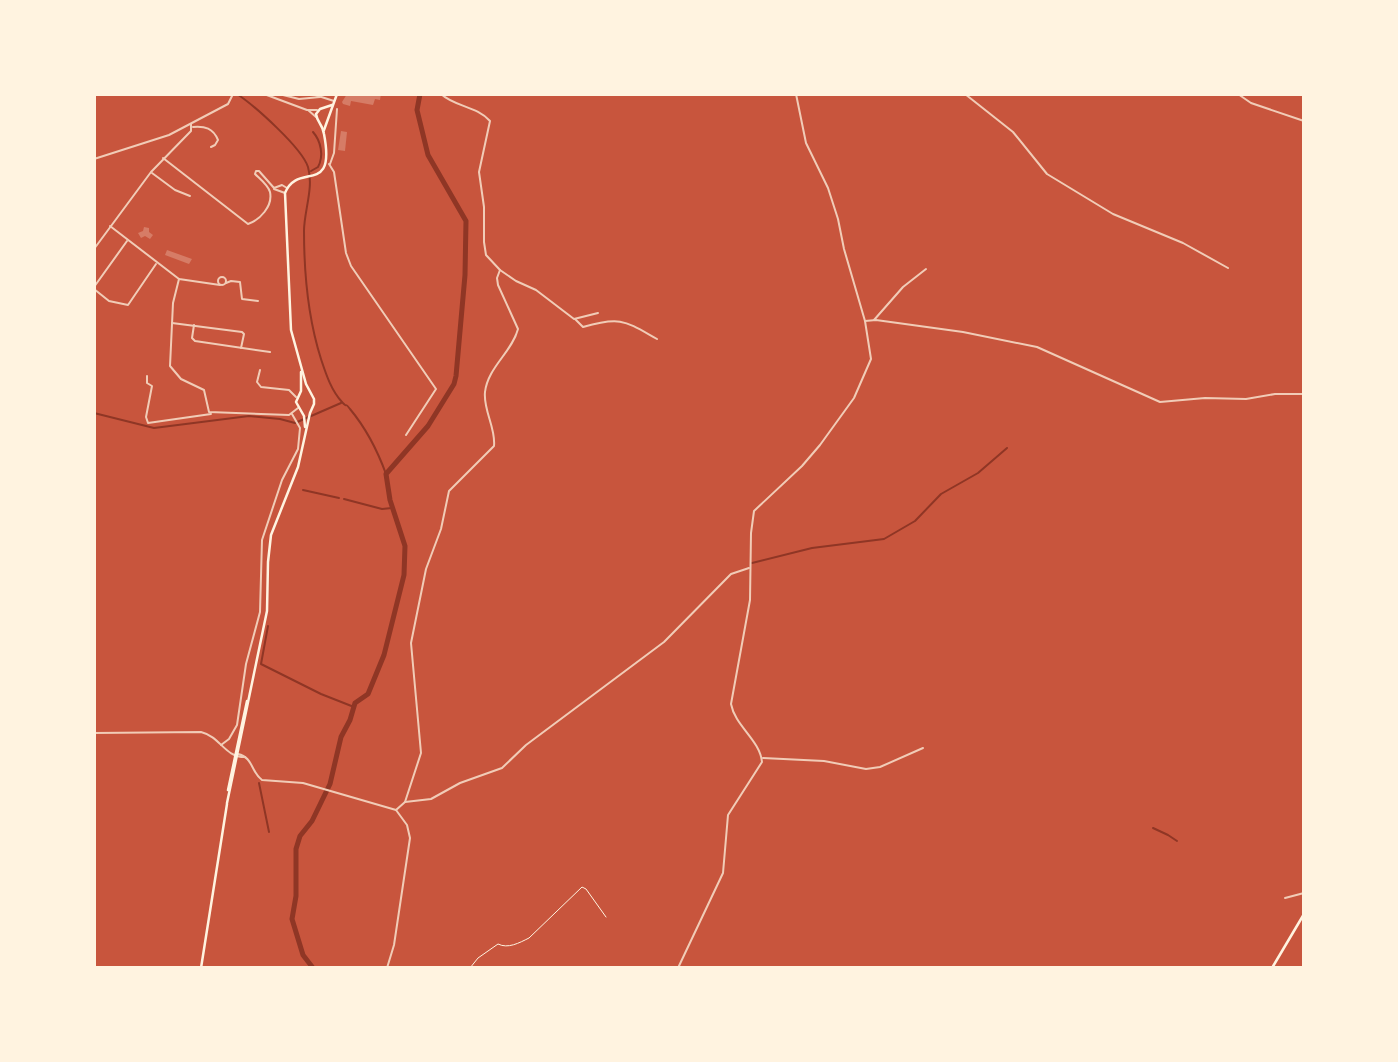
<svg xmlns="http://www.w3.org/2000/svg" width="1398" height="1062" viewBox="0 0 1398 1062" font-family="'DejaVu Sans',sans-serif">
<rect width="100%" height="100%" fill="#c8553d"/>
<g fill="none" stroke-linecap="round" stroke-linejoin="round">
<g stroke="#8f3625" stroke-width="2">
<path d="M 237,94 C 255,106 302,148 308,167 C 314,188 304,211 304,231 C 304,274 308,318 321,359 C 326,374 331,390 342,402 C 348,409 344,401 350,409 C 365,427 378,452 386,474"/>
<path d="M 311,171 L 318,167 C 324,156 321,141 313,132"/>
<path d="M 94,413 L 154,428 L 249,416 L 280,419 L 295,423 L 341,403"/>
<path d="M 303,490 L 339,498"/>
<path d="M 344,499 L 382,509 L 392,508"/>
<path d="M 752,563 L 812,548 L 884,539 L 915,521 L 941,494 L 978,473 L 1007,448"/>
<path d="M 268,626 L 261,664 L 321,694 L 354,707"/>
<path d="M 259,783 L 269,832"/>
<path d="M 1153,828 L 1168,835 L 1177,841"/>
</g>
<path stroke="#8f3625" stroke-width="5" d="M 313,968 L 303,955 L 292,919 L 296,896 L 296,849 L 300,836 L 312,821 L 330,784 L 341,737 L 350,720 L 355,703 L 368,694 L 384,655 L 404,575 L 405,546 L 390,500 L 386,474 L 428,426 L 454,384 L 456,376 L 465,275 L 466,221 L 428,155 L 417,110 L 420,94"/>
</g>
<g fill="#d67c66">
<path d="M 381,94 L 380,100 L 375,99 L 373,105 L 351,101 L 350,106 L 343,104 L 342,102 L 347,94 Z"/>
<path d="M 341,131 L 347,132 L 345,151 L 338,150 Z"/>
<path d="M 144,227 L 149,228 L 149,232 L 153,235 L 150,239 L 145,236 L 141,238 L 138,233 L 143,231 Z"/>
<path d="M 167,250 L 192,259 L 189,264 L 165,255 Z"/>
</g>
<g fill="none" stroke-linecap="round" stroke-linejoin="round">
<path stroke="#fff3e0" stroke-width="1" d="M 470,968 L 478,958 L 498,944 C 508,949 519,943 529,938 L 582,887 L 586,889 L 606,917"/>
<g stroke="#f1ccb7" stroke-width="2">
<path d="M 279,94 L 299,99 L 320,97"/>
<path d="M 312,94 L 334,101"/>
<path d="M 441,94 C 455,107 477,106 490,121 L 479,172 L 484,207 L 484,242 L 486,255 L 500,270 L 516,281 L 536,290 L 574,319 L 598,313"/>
<path d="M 965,94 L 1013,132 L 1047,174 L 1113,214 L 1183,243 L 1228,268"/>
<path d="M 193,127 C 205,126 213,128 218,140 L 215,145 L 211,147"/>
<path d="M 163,158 L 248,224 C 260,220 273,206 270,192 C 268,185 260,179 255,174 L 256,171 L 259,171 L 274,188 L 282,185 L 287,188"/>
<path d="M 94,159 L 169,135 L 228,104 L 233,94"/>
<path d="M 329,164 L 334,172 L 346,253 L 351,266 L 436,389 L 406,435"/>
<path d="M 330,164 L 334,153 L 337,109"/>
<path d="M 152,173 L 175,190 L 190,196"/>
<path d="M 274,189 L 285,193"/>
<path d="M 110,226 L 179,279 L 220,285"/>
<path d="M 94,249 L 151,172 L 191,131 L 191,124"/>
<circle cx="222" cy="281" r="4"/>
<path d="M 179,279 L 173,303 L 170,366 L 181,379 L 204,390 L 209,412 L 289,415 L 298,408"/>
<path d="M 226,283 L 231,281 L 240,282 L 242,299 L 258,301"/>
<path d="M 94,287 L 127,241"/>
<path d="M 94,289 L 109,301 L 128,305 L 156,264"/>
<path d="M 575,319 L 583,327 C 621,316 625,321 657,339"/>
<path d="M 874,320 L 903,287 L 926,269"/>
<path d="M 865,321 L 876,320 L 963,332 L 1037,347 L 1160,402 L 1205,398 L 1246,399 L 1275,394 L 1304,394"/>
<path d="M 172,323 L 242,332 L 244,334 L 241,348"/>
<path d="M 194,325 L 192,338 L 195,341 L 270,352"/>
<path d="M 260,370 L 257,382 L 261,387 L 289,390 L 296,397"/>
<path d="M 147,376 L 147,383 L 152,386 L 146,417 L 148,423 L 211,414"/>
<path d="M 94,733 L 201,732 C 221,737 224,757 245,757"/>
<path d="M 221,745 L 229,739 L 237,725 L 246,664 L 260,612 L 262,540 L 282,480 L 298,449 L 300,428 L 292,414"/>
<path d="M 238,754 C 253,757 251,772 262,780 L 303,783 L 396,810 L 407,825 L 410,838 L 394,945 L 387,968"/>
<path d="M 763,758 L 824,761 L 866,769 L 880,767 L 923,748"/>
<path d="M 405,802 L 421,753 L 411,643 L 426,569 L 441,529 L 449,491 L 494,446 C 496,428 483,410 485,392 C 488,367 512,352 518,329 L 498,285 L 497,278 L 500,270"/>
<path d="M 396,810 L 405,802 L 431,799 L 460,783 L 502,768 L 526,745 L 664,642 L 731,574 L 749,568"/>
<path d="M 1285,898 L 1304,893"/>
<path d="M 678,968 L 723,873 L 728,815 L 762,762 C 760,740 735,726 731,704 L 750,600 L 751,533 L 754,511 L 802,466 L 820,445 L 854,398 L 871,359 L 865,321 L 844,249 L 838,219 L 828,188 L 806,143 L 796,94"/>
</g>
<g stroke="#f1ccb7" stroke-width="2">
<path d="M 264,94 L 307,110 L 317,110"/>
<path d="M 1238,94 L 1251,103 L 1304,121"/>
<path d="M 308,110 L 316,117"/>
</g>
<g stroke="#fff3e0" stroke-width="2.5">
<path d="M 324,130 L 337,94"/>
<path d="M 301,372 L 301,391 L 296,402 L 304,416 L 305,427"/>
<path d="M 228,790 L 247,701"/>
<path d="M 227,803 L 267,611 L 268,562 L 271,535 L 298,467 L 310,413 L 314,404 L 314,399 L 306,384 L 291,330 L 285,193 C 298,161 336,197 324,134 C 323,125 317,122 316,114 L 320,109 L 332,105"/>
<path d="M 201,968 L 227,804"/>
</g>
<path stroke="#fff3e0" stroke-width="2.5" d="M 1272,968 L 1304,914"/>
</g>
<rect width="1398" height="1062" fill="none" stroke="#fff3e0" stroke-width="192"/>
</svg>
